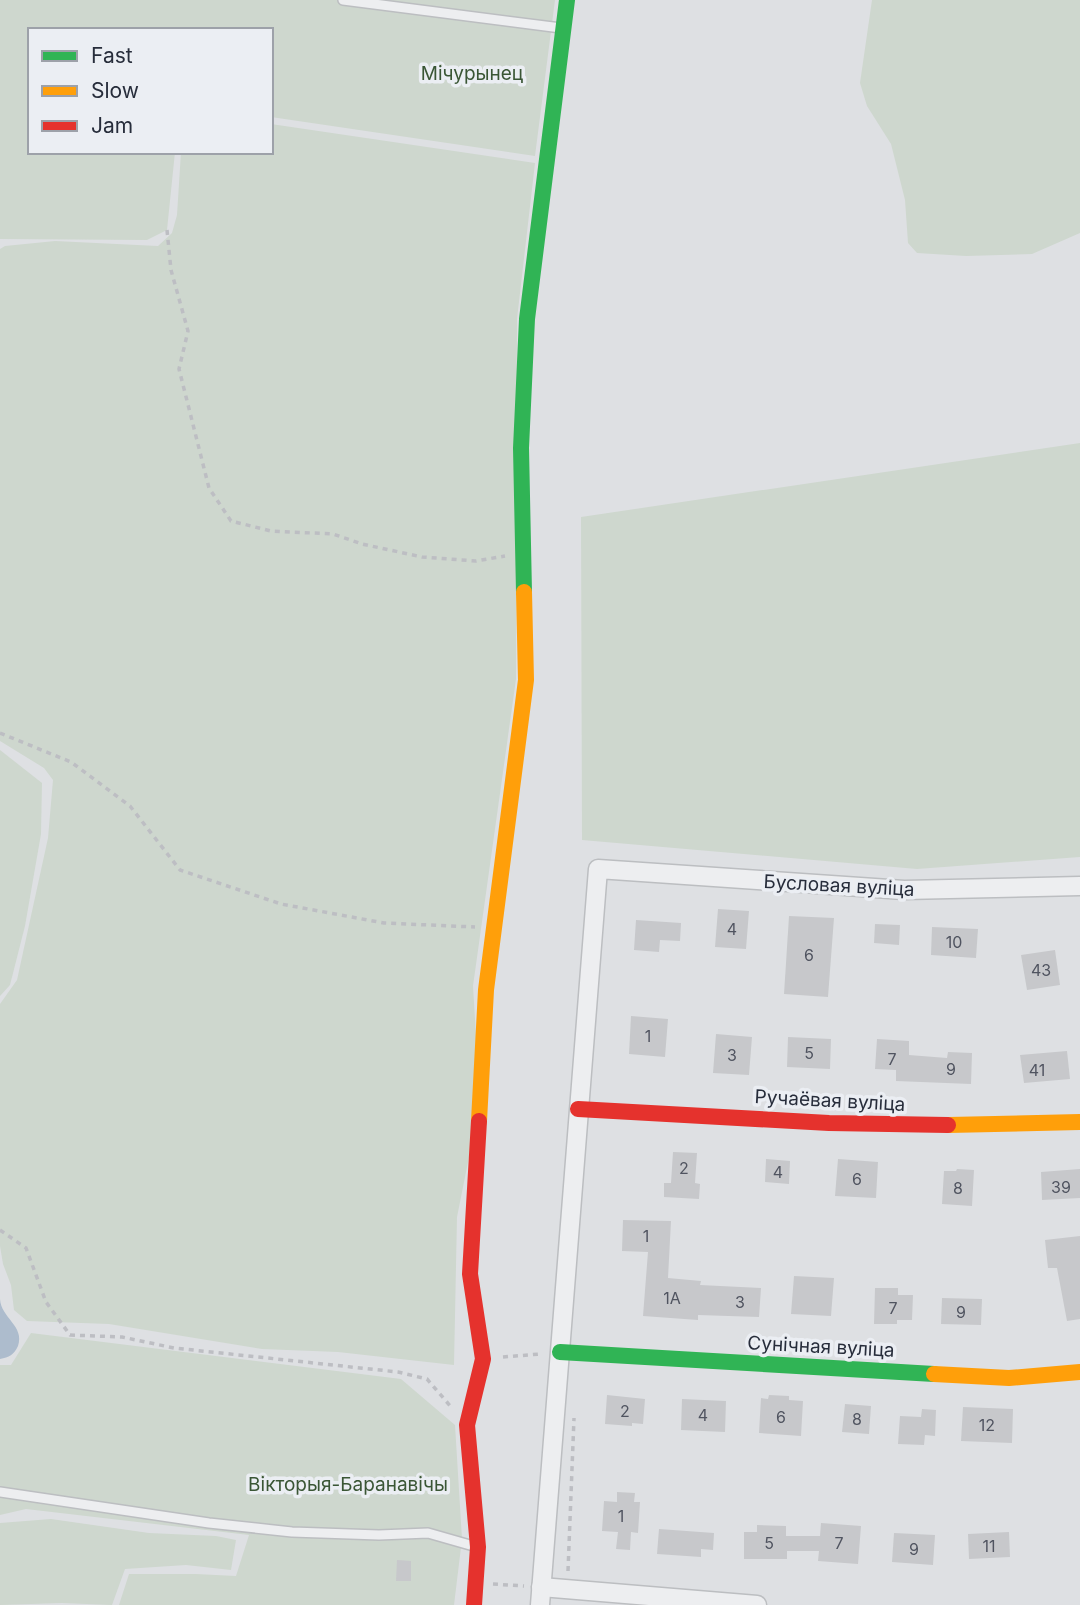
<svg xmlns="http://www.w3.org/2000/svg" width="1080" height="1605" viewBox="0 0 1080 1605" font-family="Inter,sans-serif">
<rect width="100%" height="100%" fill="#dee0e3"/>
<g fill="#ced7ce">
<path d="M 0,0 L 555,0 L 535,156 L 271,117 L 271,30 L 30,30 L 30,152 L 175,152 L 167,230 L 147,240 L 0,239 Z"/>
<path d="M 872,0 L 1080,0 L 1080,233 L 1032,254 L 966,256 L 917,253 L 908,243 L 905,200 L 891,144 L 867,106 L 860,83 Z"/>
<path d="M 271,124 L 535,163 L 517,319 L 516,679 L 473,986 L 480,1102 L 457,1217 L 454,1365 L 338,1352 L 262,1349 L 109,1324 L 27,1321 L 14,1310 L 11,1285 L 3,1264 L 0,1246 L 0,1004 L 17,980 L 48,838 L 53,780 L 44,768 L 0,741 L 0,249 L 5,246 L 55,241 L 158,246 L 172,233 L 177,215 L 181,152 L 271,152 Z"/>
<path d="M 1080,443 L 1080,857 L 917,869 L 582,840 L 581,517 Z"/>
<path d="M 0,750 L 42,783 L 41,834 L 25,926 L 10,985 L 0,996 Z"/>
<path d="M 31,1333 L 401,1379 L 455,1425 L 462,1539 L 454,1605 L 119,1605 L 129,1574 L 196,1574 L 236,1576 L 249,1535 L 26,1509 L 0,1515 L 0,1365 L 11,1365 Z"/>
<path d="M 51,1519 L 149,1533 L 216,1536 L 236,1540 L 231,1570 L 186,1565 L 125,1569 L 112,1605 L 62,1603 L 0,1605 L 0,1523 Z"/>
</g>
<path fill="#adbccd" d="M 0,1299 C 1,1318 25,1326 18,1346 C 14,1355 9,1357 0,1359 Z"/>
<g fill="#c7c8cb">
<path d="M 718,909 L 749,911 L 746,949 L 715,947 Z"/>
<path d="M 789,916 L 834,918 L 828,997 L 784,994 Z"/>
<path d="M 636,920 L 681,923 L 680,941 L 660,940 L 659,952 L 634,950 Z"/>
<path d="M 875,924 L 900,925 L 899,945 L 874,943 Z"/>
<path d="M 932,927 L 978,929 L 976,958 L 931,955 Z"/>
<path d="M 1055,950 L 1060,985 L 1027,990 L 1021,955 Z"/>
<path d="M 631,1016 L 668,1019 L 665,1057 L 629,1054 Z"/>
<path d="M 716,1034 L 752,1037 L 749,1075 L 713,1073 Z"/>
<path d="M 788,1037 L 831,1039 L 830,1069 L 787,1067 Z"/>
<path d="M 877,1039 L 909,1041 L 909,1055 L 947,1058 L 948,1052 L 972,1053 L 971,1084 L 896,1081 L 896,1070 L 875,1069 Z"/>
<path d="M 1067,1051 L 1070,1079 L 1024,1083 L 1020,1055 Z"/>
<path d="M 673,1152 L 697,1153 L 695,1183 L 700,1184 L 699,1199 L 664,1197 L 664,1183 L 671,1183 Z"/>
<path d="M 766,1159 L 790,1161 L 789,1184 L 765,1182 Z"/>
<path d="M 838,1159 L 878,1162 L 876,1198 L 835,1196 Z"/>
<path d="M 957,1169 L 974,1170 L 972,1206 L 942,1204 L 944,1171 L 956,1171 Z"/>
<path d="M 1080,1169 L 1080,1198 L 1042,1200 L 1041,1172 Z"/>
<path d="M 623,1220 L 671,1221 L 668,1278 L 701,1281 L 700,1285 L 761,1288 L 759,1317 L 698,1315 L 698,1320 L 643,1316 L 648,1252 L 622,1251 Z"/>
<path d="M 1080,1236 L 1080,1319 L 1067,1321 L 1057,1268 L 1048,1268 L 1045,1240 Z"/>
<path d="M 794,1276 L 834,1278 L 831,1316 L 791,1314 Z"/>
<path d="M 875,1288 L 898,1288 L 898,1295 L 913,1295 L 912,1320 L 897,1320 L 897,1324 L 874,1324 Z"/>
<path d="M 942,1298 L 982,1299 L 981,1325 L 941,1324 Z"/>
<path d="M 607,1395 L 645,1399 L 643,1424 L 632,1423 L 632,1426 L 605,1424 Z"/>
<path d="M 769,1395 L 789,1396 L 789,1400 L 803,1401 L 801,1436 L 759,1433 L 761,1398 L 768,1399 Z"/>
<path d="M 682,1399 L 726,1401 L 725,1432 L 681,1430 Z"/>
<path d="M 845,1404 L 871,1406 L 869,1434 L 842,1432 Z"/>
<path d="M 963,1407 L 1013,1409 L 1012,1443 L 961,1441 Z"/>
<path d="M 922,1409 L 936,1410 L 935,1436 L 925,1435 L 924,1445 L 898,1444 L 900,1416 L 921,1417 Z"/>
<path d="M 617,1492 L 635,1493 L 634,1502 L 640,1502 L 638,1533 L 631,1532 L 630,1550 L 616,1549 L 618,1532 L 602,1531 L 604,1501 L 617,1502 Z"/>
<path d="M 821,1523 L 861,1526 L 858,1564 L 818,1561 L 819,1551 L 787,1551 L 787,1559 L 744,1559 L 744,1532 L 757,1532 L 757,1525 L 786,1526 L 786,1536 L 820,1536 Z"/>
<path d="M 659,1529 L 714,1533 L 713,1550 L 701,1549 L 701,1557 L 657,1554 Z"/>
<path d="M 1009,1532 L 1010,1557 L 969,1559 L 968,1534 Z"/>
<path d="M 894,1533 L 935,1535 L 933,1565 L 892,1562 Z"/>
<path d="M 397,1560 L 411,1561 L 411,1581 L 396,1581 Z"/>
</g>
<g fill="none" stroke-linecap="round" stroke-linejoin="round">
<g stroke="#bcbec1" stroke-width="12">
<g id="lane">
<path d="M 343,0 L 561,28"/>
<path d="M 0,1492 L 209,1523 L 292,1532 L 379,1535 L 428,1533 L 477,1547"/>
</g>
</g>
<g stroke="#bcbec1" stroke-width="21">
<g id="street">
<path d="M 541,1587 L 757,1605"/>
<path d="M 540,1605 L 598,869 L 904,890 L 1080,886"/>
</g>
</g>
<g stroke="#bdbec3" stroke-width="3.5" stroke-dasharray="5 5" stroke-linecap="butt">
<path d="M 167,230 L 171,270 L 188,331 L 179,369 L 209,488 L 231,521 L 271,531 L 333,534 L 362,544 L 422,557 L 476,561 L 505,556"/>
<path d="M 0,733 L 71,762 L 130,806 L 180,870 L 281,904 L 384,923 L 475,927"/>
<path d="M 0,1230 L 26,1248 L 46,1302 L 70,1335 L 122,1337 L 174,1348 L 398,1372 L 427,1379 L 452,1408"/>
<path d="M 503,1357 L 540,1354"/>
<path d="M 568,1571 L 574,1418"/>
<path d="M 493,1584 L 524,1586"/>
</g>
<use href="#lane" stroke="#edeef0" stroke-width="9"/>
<use href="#street" stroke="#edeef0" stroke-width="18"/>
<g stroke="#30b455" stroke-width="16">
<path d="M 524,592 L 521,448 L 527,319 L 567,0"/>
<path d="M 560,1352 L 934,1374"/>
</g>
<g stroke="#ff9f0a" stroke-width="16">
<path d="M 479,1121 L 486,990 L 526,680 L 524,592"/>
<path d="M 948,1125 L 1080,1122"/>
<path d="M 934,1374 L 1009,1378 L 1080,1372"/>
</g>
<g stroke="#e5322d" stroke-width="16">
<path d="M 578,1109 L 829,1123 L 948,1125"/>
<path d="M 474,1605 L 478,1547 L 467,1425 L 483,1359 L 470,1274 L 479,1121"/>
</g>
</g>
<g text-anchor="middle" stroke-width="7" stroke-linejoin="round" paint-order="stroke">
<g font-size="16" fill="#505460">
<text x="732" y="935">4</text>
<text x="954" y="948">10</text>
<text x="809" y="961">6</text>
<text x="1041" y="976">43</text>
<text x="648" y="1042">1</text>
<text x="809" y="1059">5</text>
<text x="732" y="1061">3</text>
<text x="892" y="1065">7</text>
<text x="951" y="1075">9</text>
<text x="1037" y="1076">41</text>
<text x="684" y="1174">2</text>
<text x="778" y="1178">4</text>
<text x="857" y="1185">6</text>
<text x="1061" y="1193">39</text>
<text x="958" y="1194">8</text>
<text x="646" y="1242">1</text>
<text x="672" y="1304">1А</text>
<text x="740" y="1308">3</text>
<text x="893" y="1314">7</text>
<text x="961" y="1318">9</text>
<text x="625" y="1417">2</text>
<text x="703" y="1421">4</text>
<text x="781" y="1423">6</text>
<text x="857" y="1425">8</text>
<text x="987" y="1431">12</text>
<text x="621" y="1522">1</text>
<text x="769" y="1549">5</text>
<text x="839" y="1549">7</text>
<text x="989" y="1552">11</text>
<text x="914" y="1555">9</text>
</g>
<g font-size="19" fill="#3a5635" stroke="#ebeef3">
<text x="472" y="80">Мічурынец</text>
<text x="348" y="1491">Вікторыя-Баранавічы</text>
</g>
<g font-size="19" fill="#272d3b" stroke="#ebeef3">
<text transform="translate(839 885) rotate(3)" y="7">Бусловая вуліца</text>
<text transform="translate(830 1100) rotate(3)" y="7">Ручаёвая вуліца</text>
<text transform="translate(821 1346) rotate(3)" y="7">Сунічная вуліца</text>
</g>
</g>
<rect x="28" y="28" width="245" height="126" fill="#ebeef3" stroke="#9da1a9" stroke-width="2"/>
<rect x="42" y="51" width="35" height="10" fill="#30b455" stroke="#9da1a9" stroke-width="2"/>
<text x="91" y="63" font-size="21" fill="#272d3b">Fast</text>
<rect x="42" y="86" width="35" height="10" fill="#ff9f0a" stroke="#9da1a9" stroke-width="2"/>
<text x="91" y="98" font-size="21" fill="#272d3b">Slow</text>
<rect x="42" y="121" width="35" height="10" fill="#e5322d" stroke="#9da1a9" stroke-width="2"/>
<text x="91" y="133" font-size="21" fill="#272d3b">Jam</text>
</svg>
